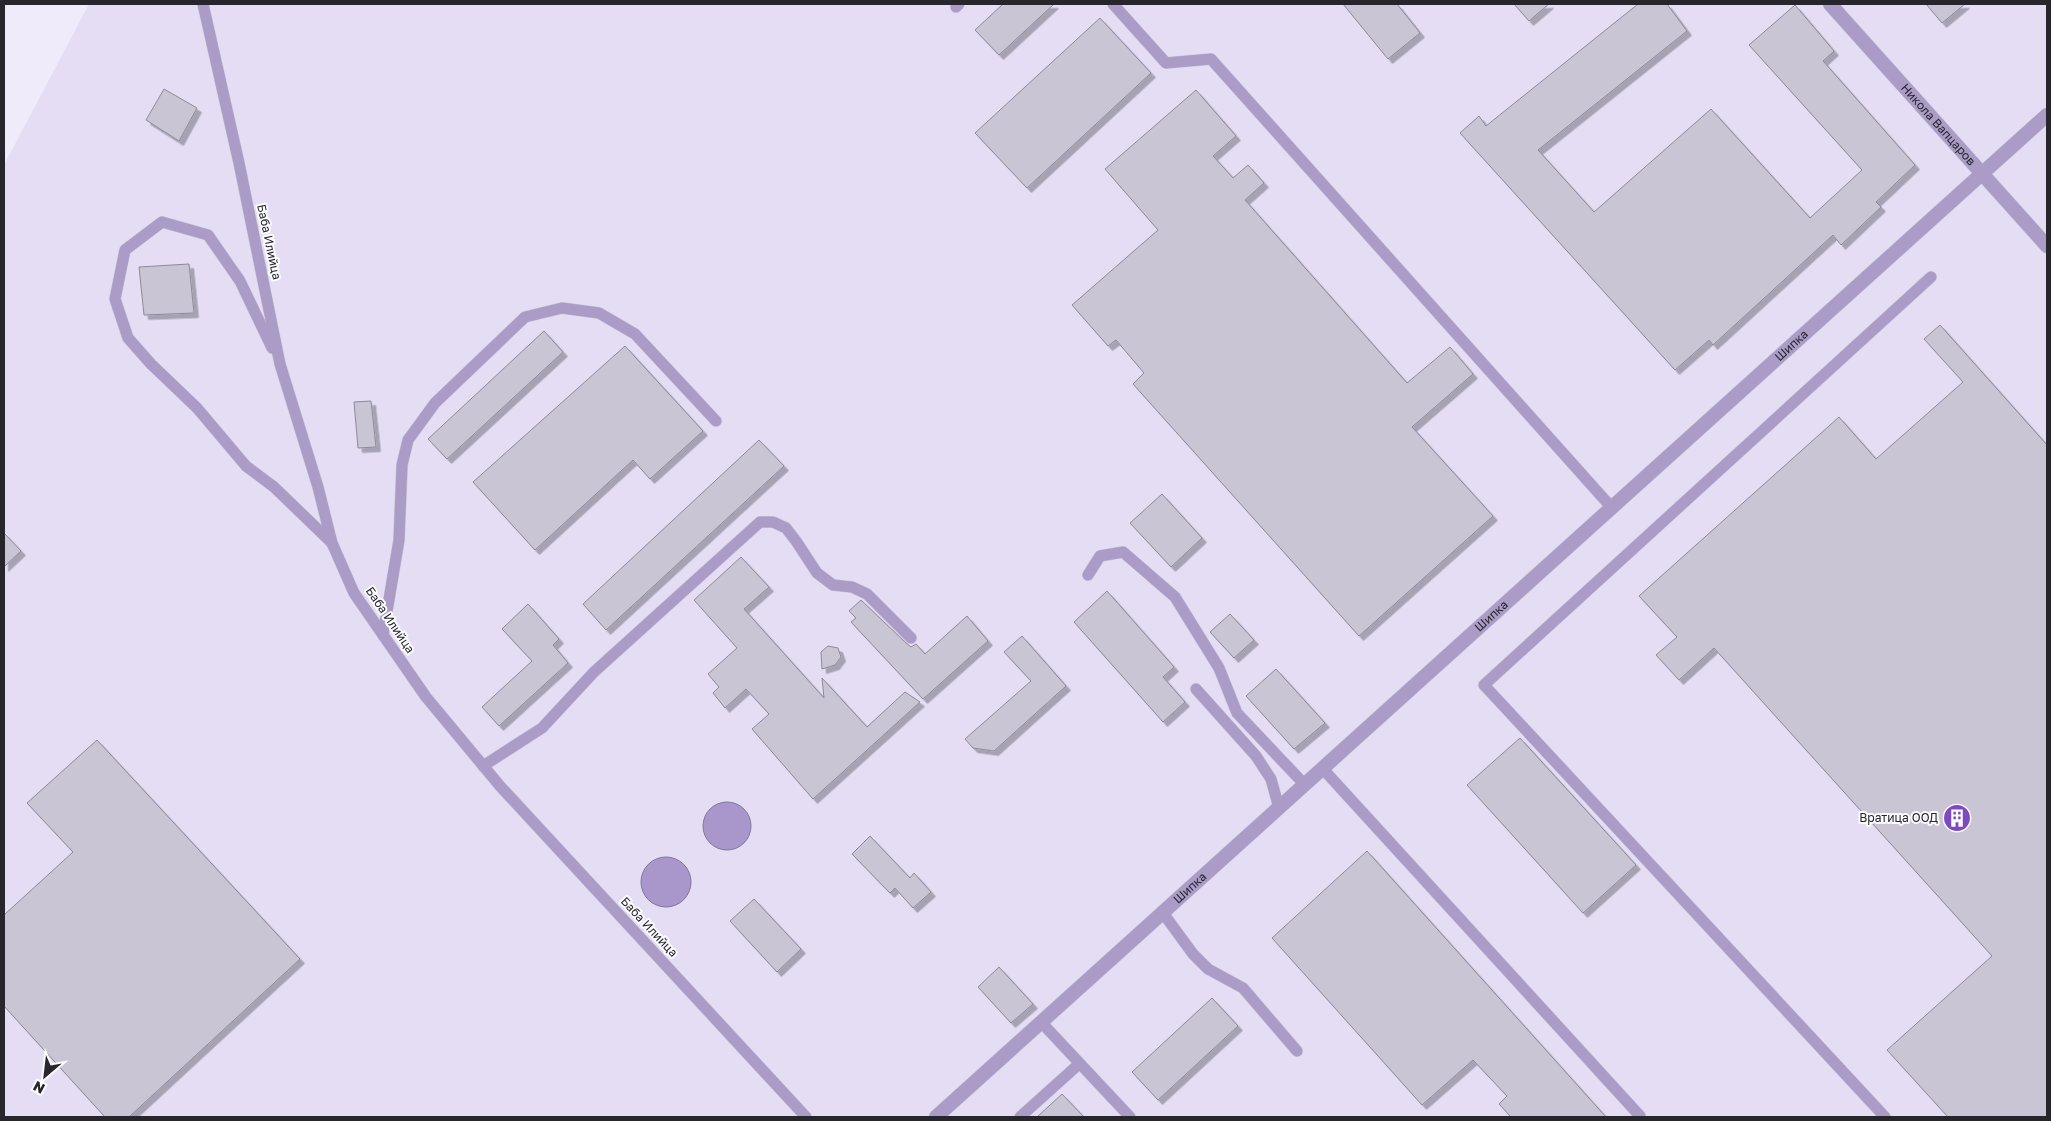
<svg xmlns="http://www.w3.org/2000/svg" width="2051" height="1121" viewBox="0 0 2051 1121" font-family="'Golos Text',sans-serif">
<defs>
<filter id="shadow"><feDropShadow dx="4.5" dy="4.5" stdDeviation="0" flood-color="#0004"/></filter>
</defs>
<rect width="100%" height="100%" fill="#f0ebfb"/>
<path fill="#e4ddf4" d="M 89,4 L 2047,4 L 2047,1117 L 4,1117 L 4,165 Z"/>
<g fill="#a997cc" stroke="#82759c">
<circle cx="727" cy="826" r="24"/>
<circle cx="666" cy="882" r="25"/>
</g>
<g fill="#cac5d5" stroke="#8e8997" filter="url(#shadow)">
<path d="M 1003,4 L 1054,4 L 999,55 L 975,30 Z"/>
<path d="M 1343,4 L 1397,4 L 1420,33 L 1388,59 Z"/>
<path d="M 1514,4 L 1549,4 L 1529,21 Z"/>
<path d="M 1638,4 L 1667,4 L 1687,31 L 1538,150 L 1594,212 L 1711,109 L 1810,218 L 1862,170 L 1749,45 L 1795,5 L 1834,51 L 1823,61 L 1915,165 L 1876,202 L 1881,207 L 1841,245 L 1833,235 L 1713,345 L 1709,340 L 1675,370 L 1460,133 L 1479,116 L 1486,126 Z"/>
<path d="M 1926,4 L 1965,4 L 1942,23 Z"/>
<path d="M 1100,18 L 1151,73 L 1027,188 L 975,133 Z"/>
<path d="M 164,89 L 197,108 L 179,141 L 146,120 Z"/>
<path d="M 1196,90 L 1236,136 L 1213,156 L 1233,178 L 1248,165 L 1264,183 L 1245,200 L 1407,383 L 1450,347 L 1473,374 L 1412,427 L 1493,516 L 1359,636 L 1133,384 L 1144,373 L 1116,340 L 1108,346 L 1072,305 L 1158,230 L 1105,169 Z"/>
<path d="M 189,264 L 194,313 L 144,315 L 139,267 Z"/>
<path d="M 1940,325 L 2047,445 L 2047,1117 L 1948,1117 L 1887,1050 L 1992,956 L 1714,648 L 1679,680 L 1656,655 L 1677,637 L 1639,596 L 1839,417 L 1876,459 L 1963,382 L 1924,339 Z"/>
<path d="M 544,331 L 563,352 L 447,459 L 428,439 Z"/>
<path d="M 625,346 L 703,431 L 650,479 L 633,460 L 535,550 L 473,482 Z"/>
<path d="M 371,401 L 376,447 L 358,448 L 354,402 Z"/>
<path d="M 759,440 L 784,466 L 606,630 L 583,604 Z"/>
<path d="M 1162,494 L 1202,538 L 1171,567 L 1130,523 Z"/>
<path d="M 4,533 L 21,551 L 4,567 Z"/>
<path d="M 741,557 L 769,587 L 744,609 L 824,698 L 822,678 L 867,727 L 905,692 L 920,702 L 813,799 L 752,729 L 769,714 L 746,689 L 725,708 L 713,693 L 719,687 L 708,674 L 737,648 L 694,600 Z"/>
<path d="M 1107,591 L 1174,667 L 1163,677 L 1185,702 L 1163,722 L 1074,622 Z"/>
<path d="M 861,600 L 906,643 L 911,647 L 916,644 L 925,654 L 967,616 L 988,641 L 923,699 L 851,622 L 856,618 L 849,611 Z"/>
<path d="M 528,604 L 559,639 L 553,645 L 568,663 L 499,726 L 482,707 L 532,661 L 502,629 Z"/>
<path d="M 1230,614 L 1254,640 L 1234,658 L 1210,632 Z"/>
<path d="M 1022,636 L 1066,686 L 994,751 L 973,748 L 965,739 L 1031,681 L 1004,652 Z"/>
<path d="M 828,646 L 838,648 L 841,657 L 835,665 L 822,669 L 821,652 Z"/>
<path d="M 1276,669 L 1325,723 L 1294,749 L 1246,696 Z"/>
<path d="M 1520,738 L 1636,865 L 1583,913 L 1467,785 Z"/>
<path d="M 97,740 L 300,959 L 129,1117 L 105,1117 L 4,1006 L 4,915 L 73,852 L 27,803 Z"/>
<path d="M 870,836 L 910,878 L 914,873 L 931,892 L 913,908 L 895,888 L 890,893 L 852,854 Z"/>
<path d="M 1367,851 L 1606,1117 L 1511,1117 L 1499,1104 L 1507,1096 L 1473,1060 L 1422,1105 L 1272,938 Z"/>
<path d="M 754,899 L 801,949 L 777,972 L 730,921 Z"/>
<path d="M 999,967 L 1033,1004 L 1011,1023 L 978,987 Z"/>
<path d="M 1212,998 L 1238,1026 L 1158,1100 L 1132,1072 Z"/>
<path d="M 1062,1094 L 1084,1117 L 1037,1117 Z"/>
</g>
<g fill="none" stroke-linecap="round" stroke-linejoin="round">
<g stroke="#ccc8d6" stroke-width="12">
<g id="service">
<path d="M 203,4 L 239,163 L 280,364 L 318,487 L 332,543 L 354,593 L 426,697 L 500,786 L 806,1117"/>
<path d="M 1113,4 L 1166,63 L 1211,59 L 1612,508"/>
<path d="M 956,7 L 959,4"/>
<path d="M 272,348 L 240,281 L 208,235 L 162,222 L 125,250 L 115,299 L 128,338 L 151,364 L 197,408 L 246,466 L 274,487 L 332,543"/>
<path d="M 1088,575 L 1100,556 L 1123,552 L 1175,597 L 1219,668 L 1237,713 L 1305,785"/>
<path d="M 383,635 L 399,540 L 402,465 L 408,440 L 435,403 L 525,317 L 562,308 L 599,313 L 635,334 L 716,421"/>
<path d="M 1196,689 L 1256,756 L 1271,779 L 1279,808"/>
<path d="M 483,766 L 542,728 L 594,672 L 760,522 L 773,522 L 786,528 L 796,541 L 817,573 L 833,585 L 852,587 L 867,594 L 911,638"/>
<path d="M 1323,769 L 1640,1116"/>
<path d="M 1163,913 L 1193,954 L 1208,969 L 1243,988 L 1297,1051"/>
<path d="M 1041,1022 L 1130,1117"/>
<path d="M 1020,1117 L 1079,1064"/>
<path d="M 1885,1117 L 1484,685 L 1931,277"/>
</g>
</g>
<g stroke="#ccc8d6" stroke-width="15">
<g id="minor">
<path id="s1" d="M 1830,4 L 2047,246"/>
<path id="s2" d="M 936,1117 L 2047,115"/>
</g>
</g>
<use href="#service" stroke="#aa9cc6" stroke-width="11"/>
<use href="#minor" stroke="#aa9cc6" stroke-width="14"/>
</g>
<defs>
<g id="building-disc" transform="scale(1.4375)"><circle r="9.5" fill="#7d49c1" stroke="#fcfbfe"/><path d="M-4-6H4V6H1V3H-1V6H-4ZM-2.5-4.3h1.7v1.8h-1.7ZM.8-4.3h1.7v1.8H.8ZM-2.5-1h1.7V.8h-1.7ZM.8-1h1.7V.8H.8Z" fill="#fff"/></g>
</defs>
<g fill-rule="evenodd">
<use href="#building-disc" x="1957" y="818"/>
</g>
<g text-anchor="middle" stroke-width="4" stroke-linejoin="round" paint-order="stroke">
<g font-size="12" fill="#28262c" stroke="#fcfbfe">
<text dy="4" stroke="none"><textPath href="#s1" startOffset="162">Никола Вапцаров</textPath></text>
<text transform="translate(269 242) rotate(78)" y="4">Баба Илийца</text>
<text dy="4" stroke="none"><textPath href="#s2" startOffset="1152">Шипка</textPath></text>
<text dy="4" stroke="none"><textPath href="#s2" startOffset="748">Шипка</textPath></text>
<text transform="translate(390 620) rotate(56)" y="4">Баба Илийца</text>
<text dy="4" stroke="none"><textPath href="#s2" startOffset="342">Шипка</textPath></text>
<text transform="translate(649 927) rotate(47)" y="4">Баба Илийца</text>
</g>
<g font-size="12" fill="#28262c" stroke="#fcfbfe" text-anchor="end">
<text x="1938" y="822">Вратица ООД</text>
</g>
</g>
<rect width="2051" height="1121" fill="none" stroke="#28262c" stroke-width="10"/>
<g transform="translate(45 1076) rotate(208)" stroke="#fcfbfe" stroke-width="4" paint-order="stroke">
<path d="M0-4L9 19L0 12L-9 19Z" fill="#28262c"/>
<text y="-8" font-size="14" font-weight="bold" text-anchor="middle" fill="#28262c">N</text>
</g>
</svg>
